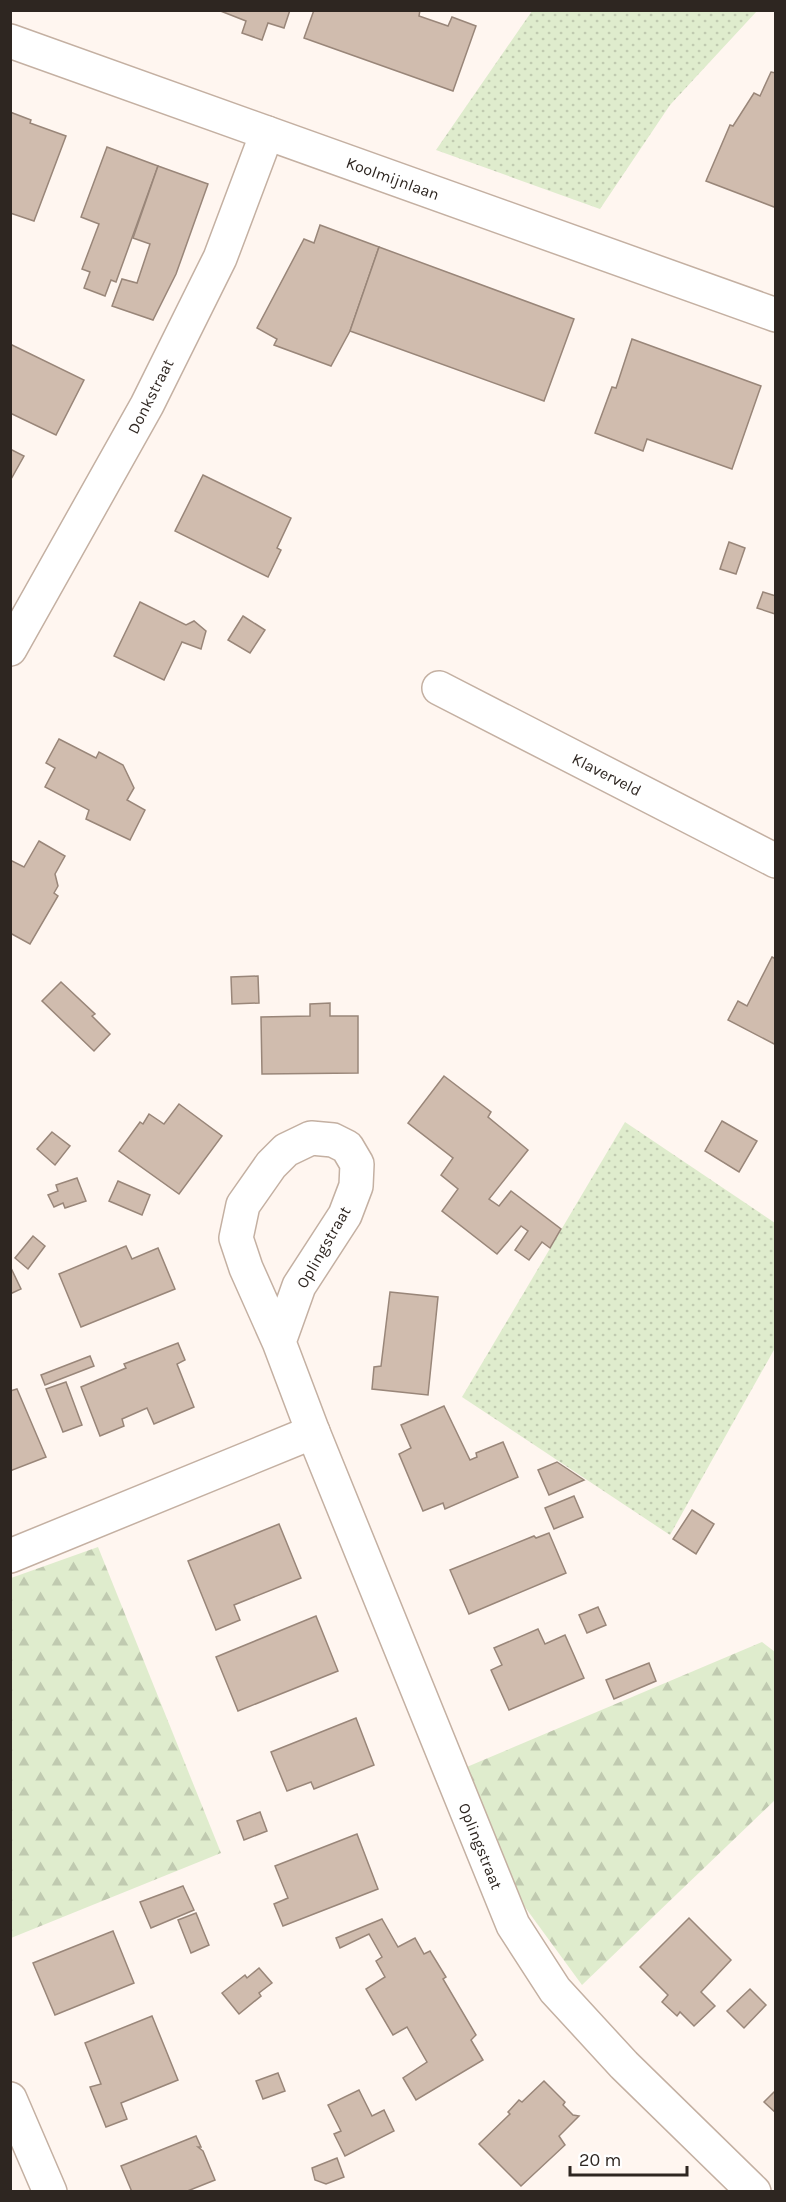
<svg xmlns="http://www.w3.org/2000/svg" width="786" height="2202" viewBox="0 0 786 2202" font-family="Karla,sans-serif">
<defs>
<pattern id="grass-dots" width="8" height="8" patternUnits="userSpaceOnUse" patternTransform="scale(1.5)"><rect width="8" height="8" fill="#dfeccd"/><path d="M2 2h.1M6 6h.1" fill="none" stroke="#c0cab0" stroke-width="1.8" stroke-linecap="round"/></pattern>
<pattern id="forest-firs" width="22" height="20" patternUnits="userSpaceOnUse" patternTransform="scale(1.5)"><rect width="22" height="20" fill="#dfeccd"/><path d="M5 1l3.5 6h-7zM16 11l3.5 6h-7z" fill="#c0cab0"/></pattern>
</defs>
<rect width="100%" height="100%" fill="#fff6f0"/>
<g fill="url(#grass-dots)">
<path d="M 532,11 L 532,10 L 757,11 L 670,105 L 600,209 L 436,150 Z"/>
<path d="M 625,1122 L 775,1223 L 775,1348 L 670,1535 L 462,1397 Z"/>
</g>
<g fill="url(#forest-firs)">
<path d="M 98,1547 L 221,1853 L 11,1938 L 11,1578 Z"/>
<path d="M 762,1642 L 775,1652 L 775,1800 L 582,1985 L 522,1903 L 462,1769 Z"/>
</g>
<g fill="#d0bcae" stroke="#998679" stroke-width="1.5">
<path d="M 218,10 L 290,10 L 284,28 L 268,23 L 262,40 L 242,33 L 246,21 Z"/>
<path d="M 314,10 L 420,10 L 419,16 L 448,26 L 452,17 L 476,26 L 453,91 L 304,38 Z"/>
<path d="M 771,72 L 776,73 L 776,203 L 774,207 L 706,181 L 730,125 L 733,126 L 754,93 L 760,96 Z"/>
<path d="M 10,112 L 31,120 L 30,123 L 66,136 L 34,221 L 10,213 Z"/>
<path d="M 107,147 L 158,166 L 116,282 L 111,280 L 105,296 L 84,288 L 90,272 L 82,269 L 99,224 L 81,217 Z"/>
<path d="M 158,166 L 208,184 L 176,274 L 153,320 L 112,306 L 122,279 L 137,283 L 150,244 L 133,238 Z"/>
<path d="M 320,225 L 379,247 L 350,331 L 331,366 L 274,345 L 277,339 L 257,328 L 304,239 L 314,243 Z"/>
<path d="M 379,247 L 574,319 L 544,401 L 350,331 Z"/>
<path d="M 632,339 L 761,386 L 732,469 L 647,439 L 643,451 L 595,433 L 612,387 L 616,388 Z"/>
<path d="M 10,344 L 84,380 L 56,435 L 10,413 Z"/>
<path d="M 10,449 L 24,456 L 10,481 Z"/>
<path d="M 203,475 L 291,518 L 277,548 L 281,550 L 268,577 L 175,531 Z"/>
<path d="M 729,542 L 745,548 L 736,574 L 720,569 Z"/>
<path d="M 763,592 L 776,596 L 775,614 L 757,608 Z"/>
<path d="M 140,602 L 186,625 L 194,621 L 206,631 L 201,649 L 182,642 L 164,680 L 114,656 Z"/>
<path d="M 243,616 L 265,630 L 250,653 L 228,640 Z"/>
<path d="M 59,739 L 96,758 L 99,752 L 123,765 L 134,788 L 127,800 L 145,810 L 130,840 L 86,819 L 89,810 L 45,787 L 55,768 L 46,763 Z"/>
<path d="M 39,841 L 65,856 L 55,874 L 58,886 L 54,893 L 58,896 L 30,944 L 10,933 L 10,860 L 24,867 Z"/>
<path d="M 772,957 L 776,959 L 776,1045 L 728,1020 L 738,1001 L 747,1006 Z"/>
<path d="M 258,976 L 259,1003 L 232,1004 L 231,977 Z"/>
<path d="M 61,982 L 95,1014 L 92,1016 L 110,1034 L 94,1051 L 42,1001 Z"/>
<path d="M 330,1003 L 330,1016 L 358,1016 L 358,1073 L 262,1074 L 261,1017 L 310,1016 L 310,1004 Z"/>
<path d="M 444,1076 L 491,1112 L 488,1117 L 528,1150 L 489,1199 L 499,1206 L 511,1191 L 561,1229 L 550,1248 L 542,1242 L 529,1260 L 515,1250 L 528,1231 L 521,1226 L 497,1254 L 442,1211 L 458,1189 L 441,1175 L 453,1158 L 408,1123 Z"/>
<path d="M 179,1104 L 222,1136 L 179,1194 L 119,1151 L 140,1122 L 143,1124 L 149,1114 L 164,1124 Z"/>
<path d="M 722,1121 L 757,1141 L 739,1172 L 705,1151 Z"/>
<path d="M 52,1132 L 70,1146 L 55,1165 L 37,1149 Z"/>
<path d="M 77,1178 L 86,1201 L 65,1208 L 63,1203 L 54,1207 L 48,1195 L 58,1191 L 56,1185 Z"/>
<path d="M 118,1181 L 150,1195 L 142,1215 L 109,1201 Z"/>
<path d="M 33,1236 L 45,1246 L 28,1269 L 15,1258 Z"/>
<path d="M 126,1246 L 132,1259 L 158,1248 L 175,1289 L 81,1327 L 59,1274 Z"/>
<path d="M 10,1266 L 21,1289 L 10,1294 Z"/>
<path d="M 390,1292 L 438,1297 L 428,1395 L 372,1389 L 374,1367 L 381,1366 Z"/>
<path d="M 178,1343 L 185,1360 L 177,1364 L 194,1407 L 154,1424 L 147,1408 L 122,1419 L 124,1426 L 100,1436 L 81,1387 L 126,1368 L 124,1364 Z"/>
<path d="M 90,1356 L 94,1366 L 45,1385 L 41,1375 Z"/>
<path d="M 66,1382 L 82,1425 L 63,1432 L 46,1389 Z"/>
<path d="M 17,1389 L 46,1457 L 10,1471 L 10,1391 Z"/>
<path d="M 444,1406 L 470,1460 L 477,1457 L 476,1453 L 503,1442 L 518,1477 L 445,1509 L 443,1503 L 423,1511 L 399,1454 L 411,1448 L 401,1425 Z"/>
<path d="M 557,1462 L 584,1480 L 549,1495 L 538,1470 Z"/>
<path d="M 574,1496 L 583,1517 L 554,1529 L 545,1508 Z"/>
<path d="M 692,1510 L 714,1524 L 696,1554 L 673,1539 Z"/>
<path d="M 279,1524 L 301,1578 L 234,1605 L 240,1620 L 216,1630 L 188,1561 Z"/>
<path d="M 549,1533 L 566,1573 L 469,1614 L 450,1570 L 534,1536 L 536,1538 Z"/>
<path d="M 598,1607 L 606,1625 L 587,1633 L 579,1615 Z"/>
<path d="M 316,1616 L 338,1671 L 238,1711 L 216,1657 Z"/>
<path d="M 538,1629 L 545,1644 L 565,1635 L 584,1678 L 509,1710 L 491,1670 L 502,1665 L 494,1648 Z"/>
<path d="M 649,1663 L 656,1681 L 614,1699 L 606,1680 Z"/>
<path d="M 356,1718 L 374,1765 L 314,1789 L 311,1782 L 287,1791 L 271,1752 Z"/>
<path d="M 260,1812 L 267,1831 L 244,1840 L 237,1821 Z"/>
<path d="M 357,1834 L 378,1889 L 283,1926 L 274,1904 L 288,1898 L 275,1866 Z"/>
<path d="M 183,1886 L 194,1910 L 151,1928 L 140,1902 Z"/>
<path d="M 196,1913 L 209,1945 L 191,1953 L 178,1920 Z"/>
<path d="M 689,1918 L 731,1960 L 701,1992 L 715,2006 L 694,2026 L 680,2012 L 677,2016 L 662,2002 L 668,1995 L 640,1967 Z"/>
<path d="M 382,1919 L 398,1947 L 415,1938 L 424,1954 L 430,1951 L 446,1977 L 443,1979 L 476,2035 L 471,2040 L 483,2060 L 416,2100 L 403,2078 L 427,2062 L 407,2027 L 393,2035 L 366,1989 L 385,1977 L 376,1961 L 382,1957 L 369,1934 L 340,1948 L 336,1938 Z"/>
<path d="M 113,1931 L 134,1983 L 55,2015 L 33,1963 Z"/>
<path d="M 259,1968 L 272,1983 L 259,1993 L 261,1996 L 239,2014 L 222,1993 L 245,1975 L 247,1978 Z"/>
<path d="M 750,1989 L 766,2005 L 744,2028 L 727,2011 Z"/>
<path d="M 152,2016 L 178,2080 L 121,2103 L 127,2119 L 106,2127 L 90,2087 L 101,2084 L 85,2043 Z"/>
<path d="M 278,2073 L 285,2091 L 263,2099 L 256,2081 Z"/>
<path d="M 544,2081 L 565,2102 L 563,2105 L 573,2115 L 579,2116 L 559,2136 L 565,2145 L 521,2186 L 479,2144 L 510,2114 L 508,2112 L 519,2100 L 522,2102 Z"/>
<path d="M 359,2090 L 372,2116 L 384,2110 L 394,2131 L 345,2156 L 334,2134 L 341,2131 L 328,2105 Z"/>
<path d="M 776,2090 L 776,2113 L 764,2102 Z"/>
<path d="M 196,2136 L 201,2147 L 198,2147 L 203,2151 L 215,2180 L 185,2192 L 132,2192 L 121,2166 Z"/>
<path d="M 337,2158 L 344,2177 L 326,2184 L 315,2180 L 312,2168 Z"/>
</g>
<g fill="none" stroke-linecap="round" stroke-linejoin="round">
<g stroke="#c4b0a2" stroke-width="36">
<g id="minor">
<path d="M 10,649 L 147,405 L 220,258 L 267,133"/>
<path d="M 439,688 L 776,861"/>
<path d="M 279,1342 L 299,1286 L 345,1215 L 356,1186 L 357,1164 L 347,1147 L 333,1140 L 311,1138 L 286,1150 L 271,1165 L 243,1205 L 236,1238 L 246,1268 L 279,1342 L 313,1432 L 513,1925 L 555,1990 L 624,2065 L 754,2192"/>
<path d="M 10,1556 L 313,1432"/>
<path d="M 10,2099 L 50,2192"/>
</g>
</g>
<g stroke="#c4b0a2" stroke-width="36">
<path id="tertiary" d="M 10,41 L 776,315"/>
</g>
<use href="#minor" stroke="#fff" stroke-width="33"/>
<use href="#tertiary" stroke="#fff" stroke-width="33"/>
</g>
<g text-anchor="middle" stroke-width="6" stroke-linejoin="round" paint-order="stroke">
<g font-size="16" fill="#2e2621" stroke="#fff">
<text transform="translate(393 178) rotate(20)" y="6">Koolmijnlaan</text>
<text transform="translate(150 396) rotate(-63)" y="6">Donkstraat</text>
<text transform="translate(607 774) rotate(27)" y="6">Klaverveld</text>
<text transform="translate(323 1247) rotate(-60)" y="6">Oplingstraat</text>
<text transform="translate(481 1846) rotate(68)" y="6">Oplingstraat</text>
</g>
</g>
<rect width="786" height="2202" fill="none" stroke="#2e2621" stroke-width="24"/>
<path d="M570 2166v9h117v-9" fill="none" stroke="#2e2621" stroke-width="3"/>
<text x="579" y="2166" font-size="18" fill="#2e2621" stroke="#ffffff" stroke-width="4.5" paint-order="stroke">20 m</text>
</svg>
